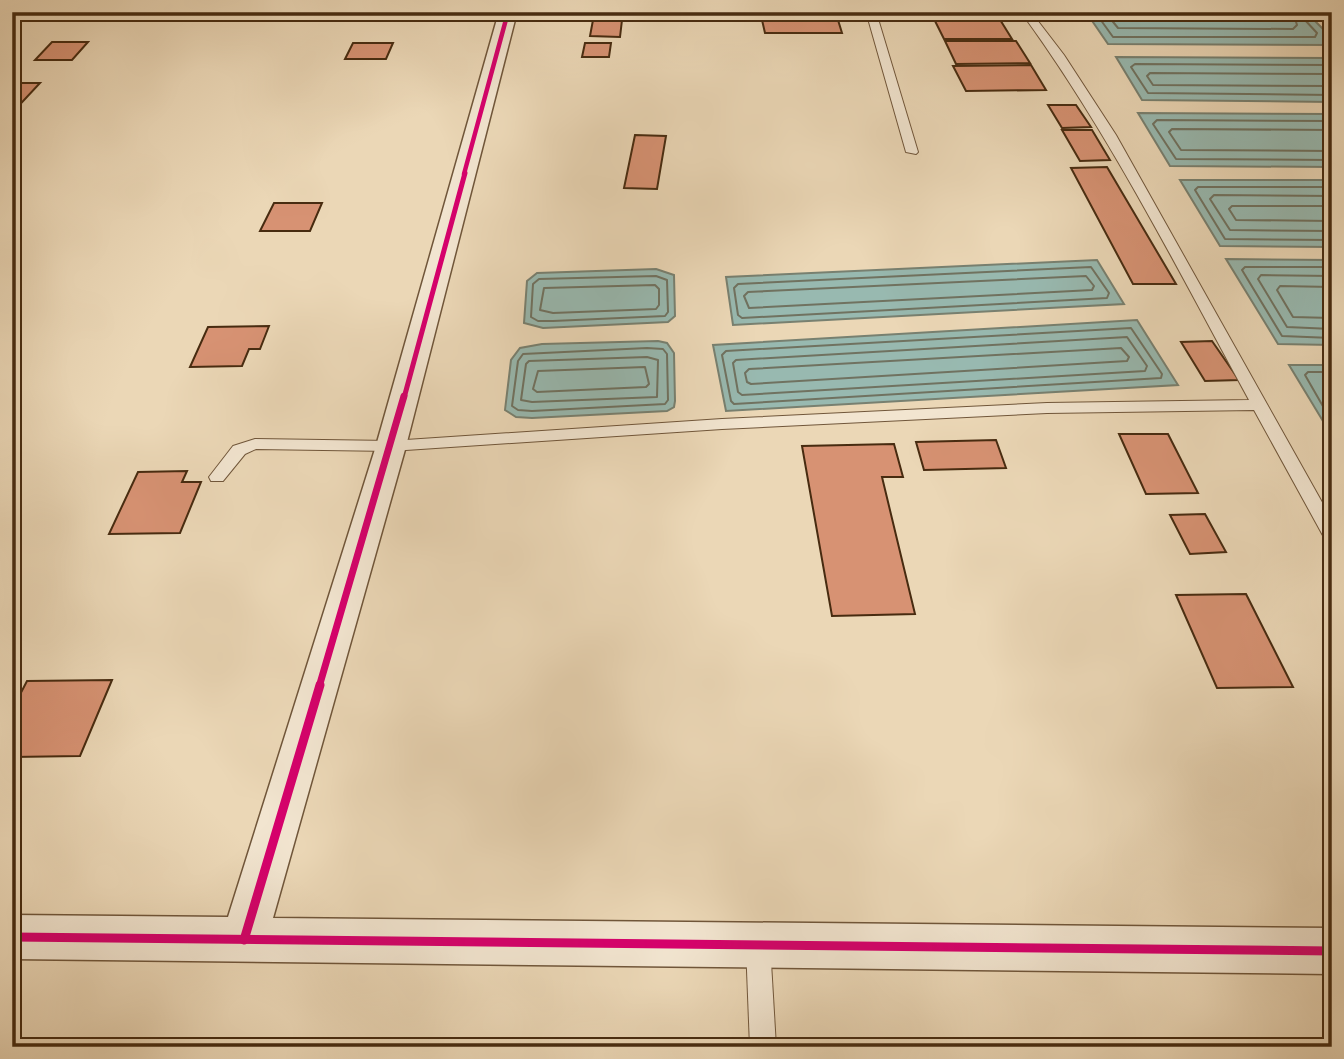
<svg xmlns="http://www.w3.org/2000/svg" width="1344" height="1059" viewBox="0 0 1344 1059" font-family="Alegreya,serif">
<rect width="100%" height="100%" fill="#ebd7b6"/>
<filter id="stains"><feTurbulence type="fractalNoise" baseFrequency=".00286" numOctaves="4"/><feColorMatrix values="0 0 0 0 .2 0 0 0 0 .09 0 0 0 0 .02 0 0 0 .5 -.17"/></filter>
<radialGradient id="worn" r=".72"><stop offset=".6" stop-color="#630" stop-opacity="0"/><stop offset="1" stop-color="#630" stop-opacity=".3"/></radialGradient>
<g fill="#98b9b0" stroke="#788070" stroke-width="2">
<path d="M 1086,12 L 1306,12 L 1332,38 L 1332,45 L 1108,44 Z"/>
<path d="M 1116,57 L 1332,58 L 1332,102 L 1142,100 Z"/>
<path d="M 1138,113 L 1332,114 L 1332,167 L 1170,166 Z"/>
<path d="M 1180,180 L 1332,180 L 1332,247 L 1220,246 Z"/>
<path d="M 1226,259 L 1332,260 L 1332,345 L 1278,344 Z"/>
<path d="M 1097,260 L 1124,304 L 733,325 L 726,277 Z"/>
<path d="M 656,269 L 674,275 L 675,316 L 668,322 L 543,328 L 524,323 L 527,281 L 537,273 Z"/>
<path d="M 1137,320 L 1178,385 L 726,411 L 713,345 Z"/>
<path d="M 658,341 L 667,343 L 674,353 L 675,401 L 674,407 L 667,411 L 532,418 L 516,417 L 505,410 L 511,360 L 520,348 L 542,344 Z"/>
<path d="M 1289,365 L 1332,365 L 1332,436 Z"/>
</g>
<g fill="none" stroke-linecap="round" stroke-linejoin="round">
<g stroke="#707260" stroke-width="2">
<path d="M 1095,12 L 1113,37 L 1315,37 L 1317,33 L 1304,19 L 1302,12"/>
<path d="M 1105,12 L 1118,28 L 1293,29 L 1297,25 L 1293,12"/>
<path d="M 1118,12 L 1124,18 L 1279,18 L 1283,12"/>
<path d="M 1332,65 L 1135,64 L 1131,67 L 1148,93 L 1332,95"/>
<path d="M 1332,74 L 1150,73 L 1147,76 L 1153,85 L 1332,86"/>
<path d="M 1332,121 L 1157,120 L 1153,124 L 1176,159 L 1332,160"/>
<path d="M 1332,130 L 1172,129 L 1169,132 L 1181,150 L 1332,151"/>
<path d="M 1332,187 L 1198,187 L 1195,190 L 1225,239 L 1332,240"/>
<path d="M 1332,196 L 1214,195 L 1210,199 L 1230,230 L 1332,231"/>
<path d="M 1332,206 L 1232,206 L 1229,209 L 1236,220 L 1332,221"/>
<path d="M 1091,267 L 1109,293 L 1107,298 L 742,318 L 738,315 L 734,288 L 738,284 Z"/>
<path d="M 1332,267 L 1245,267 L 1242,270 L 1282,336 L 1332,338"/>
<path d="M 656,276 L 667,280 L 668,312 L 665,316 L 553,321 L 538,321 L 531,317 L 533,284 L 539,279 Z"/>
<path d="M 1086,276 L 1094,286 L 1092,290 L 749,308 L 744,296 L 748,292 Z"/>
<path d="M 1332,276 L 1261,275 L 1258,279 L 1287,327 L 1332,329"/>
<path d="M 655,285 L 659,289 L 659,305 L 656,309 L 553,313 L 540,310 L 544,288 Z"/>
<path d="M 1332,287 L 1280,286 L 1277,290 L 1293,317 L 1332,318"/>
<path d="M 1131,328 L 1162,374 L 1161,378 L 734,404 L 731,401 L 722,355 L 726,351 Z"/>
<path d="M 1127,337 L 1147,366 L 1145,371 L 742,395 L 738,392 L 733,363 L 736,360 Z"/>
<path d="M 647,348 L 663,349 L 667,354 L 668,400 L 665,404 L 532,411 L 518,410 L 512,406 L 518,361 L 523,354 Z"/>
<path d="M 1121,348 L 1129,357 L 1127,361 L 751,384 L 747,382 L 745,373 L 749,369 Z"/>
<path d="M 647,357 L 658,360 L 657,397 L 532,402 L 521,400 L 526,364 L 529,361 Z"/>
<path d="M 645,367 L 649,384 L 646,387 L 537,392 L 533,389 L 538,371 Z"/>
<path d="M 1332,372 L 1308,372 L 1305,375 L 1332,422"/>
</g>
</g>
<g fill="#d79273" stroke="#472b10" stroke-width="2">
<path d="M 312,12 L 342,12 L 336,21 L 307,20 Z"/>
<path d="M 794,16 L 808,16 L 809,20 L 838,20 L 842,33 L 765,33 L 762,20 L 795,20 Z"/>
<path d="M 999,18 L 1012,39 L 944,39 L 934,19 Z"/>
<path d="M 593,20 L 622,20 L 620,37 L 590,36 Z"/>
<path d="M 945,41 L 1016,41 L 1030,63 L 956,64 Z"/>
<path d="M 52,42 L 88,42 L 72,60 L 35,60 Z"/>
<path d="M 353,43 L 393,43 L 386,59 L 345,59 Z"/>
<path d="M 585,43 L 611,43 L 609,57 L 582,57 Z"/>
<path d="M 1031,65 L 1046,90 L 966,91 L 953,66 Z"/>
<path d="M 12,83 L 40,83 L 12,113 Z"/>
<path d="M 1048,105 L 1076,105 L 1091,127 L 1062,128 Z"/>
<path d="M 1062,130 L 1092,130 L 1110,160 L 1080,161 Z"/>
<path d="M 635,135 L 666,136 L 657,189 L 624,188 Z"/>
<path d="M 1107,167 L 1176,284 L 1133,284 L 1071,168 Z"/>
<path d="M 274,203 L 322,203 L 310,231 L 260,231 Z"/>
<path d="M 269,326 L 260,349 L 249,349 L 242,366 L 190,367 L 208,327 Z"/>
<path d="M 1212,341 L 1239,380 L 1205,381 L 1181,342 Z"/>
<path d="M 1119,434 L 1168,434 L 1198,493 L 1146,494 Z"/>
<path d="M 996,440 L 1006,468 L 924,470 L 916,442 Z"/>
<path d="M 894,444 L 903,477 L 882,477 L 915,614 L 832,616 L 802,446 Z"/>
<path d="M 187,471 L 182,482 L 201,482 L 180,533 L 109,534 L 138,472 Z"/>
<path d="M 1205,514 L 1226,552 L 1190,554 L 1170,515 Z"/>
<path d="M 1246,594 L 1293,687 L 1217,688 L 1176,595 Z"/>
<path d="M 112,680 L 80,756 L 12,757 L 12,710 L 27,681 Z"/>
</g>
<g fill="none" stroke-linecap="round" stroke-linejoin="round">
<g stroke="#70563a" stroke-width="2">
<g id="lane">
<path d="M 745,12 L 876,12 L 918,152 L 916,154 L 906,152 L 867,15 L 750,15 Z"/>
<path d="M 1021,12 L 1031,12 L 1064,55 L 1116,135 L 1332,520 L 1332,542 L 1326,541 L 1254,410 L 1047,413 L 722,429 L 391,451 L 256,449 L 245,454 L 223,481 L 211,481 L 209,477 L 233,446 L 255,439 L 391,441 L 722,419 L 1047,403 L 1249,400 C 1177,268 1110,134 1021,12 Z"/>
<path d="M 758,933 L 766,937 L 770,945 L 776,1047 L 750,1047 L 746,945 L 750,937 Z"/>
</g>
</g>
<g stroke="#70563a" stroke-width="3">
<path id="street" d="M 499,12 L 517,12 L 406,446 L 273,918 L 1332,928 L 1332,974 L 12,959 L 12,915 L 228,917 L 376,446 Z"/>
</g>
<use href="#lane" fill="#f2e5d0" fill-rule="evenodd"/>
<use href="#street" fill="#f2e5d0" fill-rule="evenodd"/>
<g stroke="#f2e5d0" stroke-width="7">
<path id="cycleway-far3" d="M 464,174 L 508,12"/>
</g>
<g stroke="#f2e5d0" stroke-width="9">
<path id="cycleway-far2" d="M 404,398 L 465,173"/>
</g>
<g stroke="#f2e5d0" stroke-width="11">
<path id="cycleway-far1" d="M 319,687 L 404,396"/>
</g>
<g stroke="#f2e5d0" stroke-width="13">
<g id="cycleway">
<path d="M 12,937 L 1332,951"/>
<path d="M 244,940 L 320,685"/>
</g>
</g>
<use href="#cycleway-far3" stroke="#d6006c" stroke-width="4.5"/>
<use href="#cycleway-far2" stroke="#d6006c" stroke-width="5"/>
<use href="#cycleway-far1" stroke="#d6006c" stroke-width="7"/>
<use href="#cycleway" stroke="#d6006c" stroke-width="9"/>
</g>
<rect width="1344" height="1059" fill="none" stroke="#ebd7b6" stroke-width="42"/>
<rect x="14" y="14" width="1316" height="1031" fill="none" stroke="#472b10" stroke-width="3.5"/>
<rect x="21" y="21" width="1302" height="1017" fill="none" stroke="#472b10" stroke-width="2"/>
<rect width="100%" height="100%" filter="url(#stains)"/>
<rect width="100%" height="100%" fill="url(#worn)"/>
</svg>
